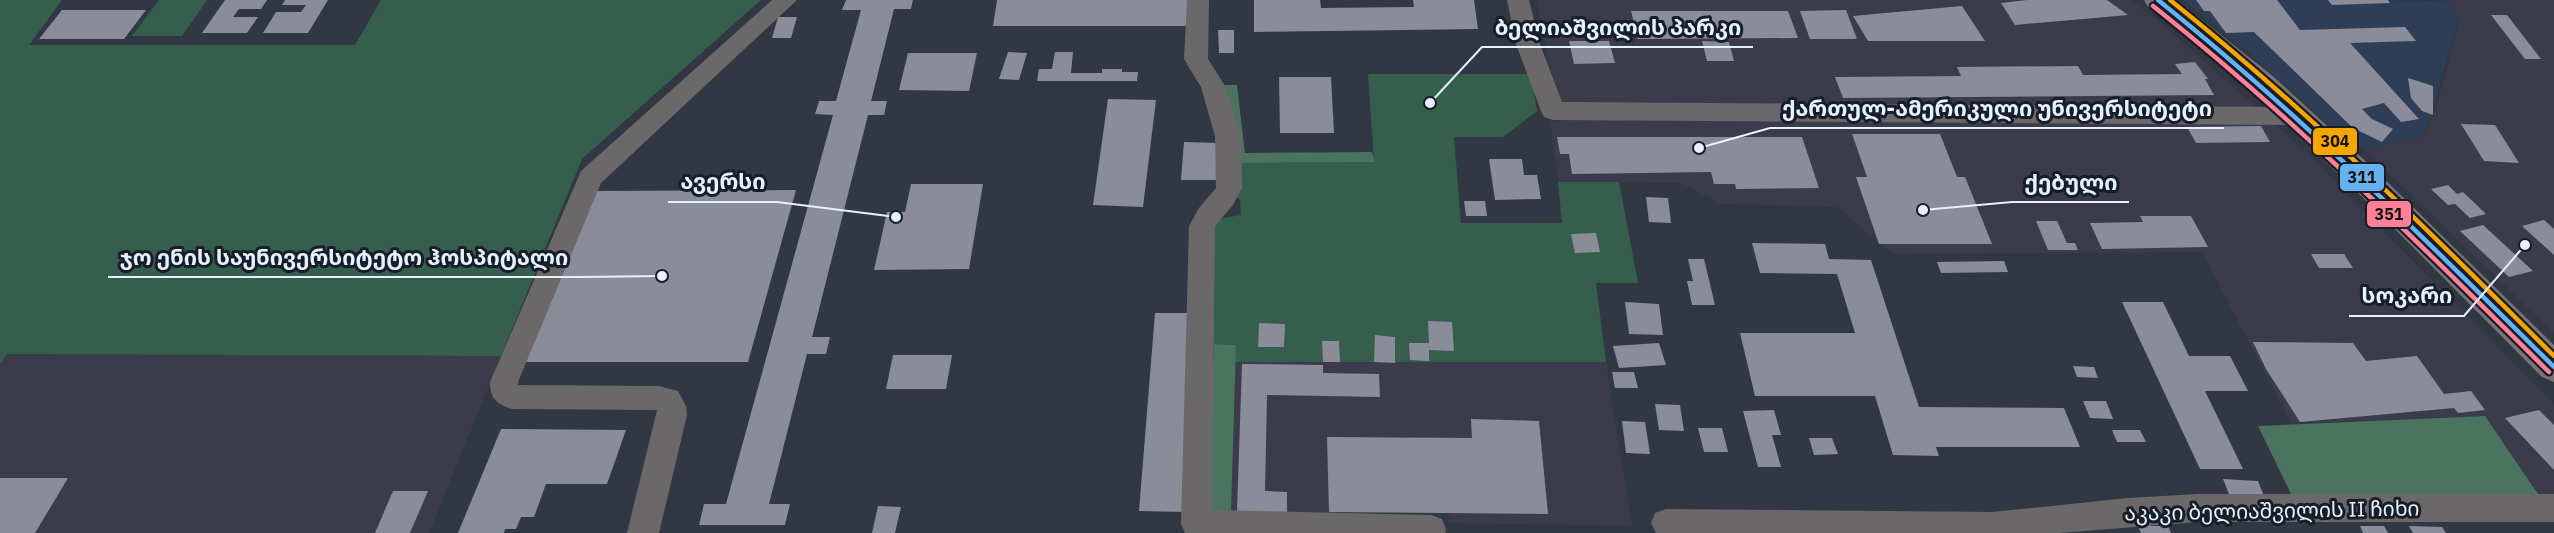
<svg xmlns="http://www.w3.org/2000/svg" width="2554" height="533" viewBox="0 0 2554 533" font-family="'IBM Plex Sans','Noto Sans Georgian',sans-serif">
<rect width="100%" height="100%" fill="#313843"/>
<path fill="#2e3e56" d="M 2183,0 L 2448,1 L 2460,17 L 2424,137 L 2364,149 L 2349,142 L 2237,43 Z"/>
<g fill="#3c3b4b">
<path d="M 1537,0 L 2129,0 L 2156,18 L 2308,154 L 2554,404 L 2554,517 L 2485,416 L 2291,423 L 2202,252 L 1892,254 L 1837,207 L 1721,204 L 1681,183 L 1558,182 L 1550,122 L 1560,122 Z"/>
<path d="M 2447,0 L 2554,0 L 2554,333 L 2364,149 L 2424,137 L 2436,108 L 2460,18 Z"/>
<path d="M 7,354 L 501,356 L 429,533 L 0,533 L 0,364 Z"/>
<path d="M 1235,362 L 1606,362 L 1632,526 L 1449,523 L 1448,512 L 1231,513 Z"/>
</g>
<g fill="#365e4c">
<path d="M 0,0 L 62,0 L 29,45 L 355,45 L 381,0 L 761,0 L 582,159 L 501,356 L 7,354 L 0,364 Z"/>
<path d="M 159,0 L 207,0 L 182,36 L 132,36 Z"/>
<path d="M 1368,74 L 1531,74 L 1537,111 L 1503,137 L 1454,137 L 1461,223 L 1562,223 L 1558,182 L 1619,182 L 1638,283 L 1596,283 L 1606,362 L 1235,362 L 1236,345 L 1214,344 L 1213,220 L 1241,215 L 1240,200 L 1235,194 L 1237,163 L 1374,162 Z"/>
</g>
<g fill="#4a7460">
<path d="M 1220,85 L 1237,85 L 1245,153 L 1372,152 L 1375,162 L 1237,163 Z"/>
<path d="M 1214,344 L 1236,345 L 1231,513 L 1207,514 Z"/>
<path d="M 2485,416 L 2540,497 L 2292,496 L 2258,426 Z"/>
</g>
<g fill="#8b8c99">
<path d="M 225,0 L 267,0 L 261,9 L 239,9 L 233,17 L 258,17 L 247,33 L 202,33 Z"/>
<path d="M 285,0 L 328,0 L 308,33 L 263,33 L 276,12 L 301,12 L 306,5 L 282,5 Z"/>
<path d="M 846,0 L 913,0 L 911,9 L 894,9 L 871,101 L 887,101 L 884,115 L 868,115 L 812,337 L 830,337 L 826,354 L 807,354 L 769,504 L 790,504 L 785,525 L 699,525 L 704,504 L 726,504 L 833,115 L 815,114 L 819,101 L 836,101 L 861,10 L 842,10 Z"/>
<path d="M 997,0 L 1191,0 L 1189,26 L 993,26 Z"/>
<path d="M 1254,0 L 1320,0 L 1321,8 L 1414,7 L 1413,0 L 1474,0 L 1478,29 L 1254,32 Z"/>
<path d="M 2027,0 L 2107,0 L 2128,15 L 2015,25 L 2001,3 Z"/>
<path d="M 2196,0 L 2277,0 L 2300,30 L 2405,27 L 2416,41 L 2350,43 L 2419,119 L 2401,122 L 2384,103 L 2362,109 L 2372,119 L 2393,129 L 2382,142 L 2353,128 L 2254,32 L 2226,33 L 2210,11 L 2204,11 Z"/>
<path d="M 2328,0 L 2388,0 L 2390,3 L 2332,5 Z"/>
<path d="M 1962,6 L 1985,41 L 1868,41 L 1853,16 Z"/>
<path d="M 62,10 L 146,10 L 124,39 L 39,39 Z"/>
<path d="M 1846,10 L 1857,39 L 1810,39 L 1800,11 Z"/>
<path d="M 1631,11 L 1788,11 L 1798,38 L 1638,39 Z"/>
<path d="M 2491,15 L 2507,15 L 2541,59 L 2525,59 Z"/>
<path d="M 778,17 L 797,17 L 791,38 L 772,38 Z"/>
<path d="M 1218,30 L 1234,30 L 1234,53 L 1219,53 Z"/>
<path d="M 1569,41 L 1609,41 L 1615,63 L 1574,64 Z"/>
<path d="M 1702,41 L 1729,42 L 1734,61 L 1707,61 Z"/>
<path d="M 1008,52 L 1027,53 L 1019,80 L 999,79 Z"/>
<path d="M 1055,52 L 1073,52 L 1071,73 L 1102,73 L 1102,69 L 1122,69 L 1122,72 L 1138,72 L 1137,81 L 1037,81 L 1039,69 L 1052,69 Z"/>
<path d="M 908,53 L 977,53 L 969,91 L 899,90 Z"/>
<path d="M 2195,62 L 2208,79 L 2205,79 L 2214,95 L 1843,98 L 1835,77 L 1961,76 L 1957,67 L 2078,66 L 2083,75 L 2182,74 L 2175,64 Z"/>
<path d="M 1279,77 L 1331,77 L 1334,133 L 1280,133 Z"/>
<path d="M 2408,78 L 2433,86 L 2433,115 L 2422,111 L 2411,98 Z"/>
<path d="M 1108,99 L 1156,100 L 1143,207 L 1093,205 Z"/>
<path d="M 2461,124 L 2495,125 L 2519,163 L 2484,161 Z"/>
<path d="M 2261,126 L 2270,142 L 2196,143 L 2187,127 Z"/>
<path d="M 1852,134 L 1940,134 L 1957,177 L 1965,177 L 1992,244 L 1879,244 L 1856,177 L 1867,177 Z"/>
<path d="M 1557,137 L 1802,137 L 1819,188 L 1736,189 L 1735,184 L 1714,184 L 1711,172 L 1572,174 L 1569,154 L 1560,154 Z"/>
<path d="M 1184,142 L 1220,143 L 1218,180 L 1181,180 Z"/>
<path d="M 1489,159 L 1522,159 L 1524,175 L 1537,175 L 1541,199 L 1495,200 Z"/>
<path d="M 911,184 L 983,184 L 969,269 L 874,270 L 887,212 L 905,212 Z"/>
<path d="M 2448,185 L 2457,194 L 2463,192 L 2486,214 L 2470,218 L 2455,204 L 2448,205 L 2431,189 Z"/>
<path d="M 796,190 L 748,362 L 517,362 L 586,191 Z"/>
<path d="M 1646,197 L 1668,198 L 1671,223 L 1649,222 Z"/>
<path d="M 1464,201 L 1485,201 L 1487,216 L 1466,216 Z"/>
<path d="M 2140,216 L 2191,216 L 2208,247 L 2102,249 L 2090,223 L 2143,222 Z"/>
<path d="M 2544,220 L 2554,229 L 2554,255 L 2522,226 Z"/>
<path d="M 2036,221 L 2057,221 L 2067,243 L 2075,243 L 2078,250 L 2048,250 Z"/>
<path d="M 2483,225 L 2533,271 L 2509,277 L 2460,231 Z"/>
<path d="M 1596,233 L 1600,252 L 1575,253 L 1571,234 Z"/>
<path d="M 1752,243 L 1825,244 L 1829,259 L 1871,260 L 1919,407 L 2064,408 L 2080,447 L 1936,447 L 1939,456 L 1893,455 L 1875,396 L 1755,396 L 1740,333 L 1855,333 L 1837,274 L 1760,273 Z"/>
<path d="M 2311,254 L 2344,254 L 2353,268 L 2319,268 Z"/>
<path d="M 1688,259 L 1704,259 L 1715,305 L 1692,305 L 1687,281 L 1693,281 Z"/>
<path d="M 2004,261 L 2008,272 L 1941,273 L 1937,262 Z"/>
<path d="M 1625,302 L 1659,304 L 1663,335 L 1629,334 Z"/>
<path d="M 2122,302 L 2163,302 L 2189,356 L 2230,356 L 2248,391 L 2205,391 L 2243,469 L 2200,469 Z"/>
<path d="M 1155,313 L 1197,313 L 1185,512 L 1139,511 Z"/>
<path d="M 1428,321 L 1452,322 L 1454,351 L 1429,350 L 1429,361 L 1410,360 L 1409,343 L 1429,343 Z"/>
<path d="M 1259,323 L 1285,324 L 1284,347 L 1258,347 Z"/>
<path d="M 1375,335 L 1395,337 L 1395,363 L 1374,362 Z"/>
<path d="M 1322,341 L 1339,341 L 1340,362 L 1323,362 Z"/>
<path d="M 2253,342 L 2353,343 L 2366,361 L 2417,356 L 2444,394 L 2471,391 L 2485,410 L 2458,413 L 2454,408 L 2300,422 L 2266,369 Z"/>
<path d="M 1659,343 L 1666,365 L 1619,368 L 1613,346 Z"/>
<path d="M 893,355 L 952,355 L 946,389 L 886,389 Z"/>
<path d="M 1242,364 L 1323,365 L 1323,373 L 1379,374 L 1380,397 L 1267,395 L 1265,491 L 1287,492 L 1287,512 L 1237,511 Z"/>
<path d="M 2073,366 L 2094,367 L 2098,378 L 2077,377 Z"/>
<path d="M 1612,372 L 1634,372 L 1638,388 L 1615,388 Z"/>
<path d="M 2083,401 L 2106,401 L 2113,419 L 2090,418 Z"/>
<path d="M 1655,404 L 1680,405 L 1684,431 L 1659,430 Z"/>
<path d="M 1774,410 L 1781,435 L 1772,435 L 1781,467 L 1758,467 L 1743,411 Z"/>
<path d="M 2539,410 L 2554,425 L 2554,470 L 2505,418 Z"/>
<path d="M 1471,419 L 1539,421 L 1548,514 L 1329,512 L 1327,437 L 1472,438 Z"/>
<path d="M 1622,421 L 1645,422 L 1650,454 L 1626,453 Z"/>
<path d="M 1698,428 L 1722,428 L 1728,452 L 1704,452 Z"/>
<path d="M 501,429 L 626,430 L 607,484 L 546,484 L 534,517 L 521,517 L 516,529 L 505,529 L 504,533 L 458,533 Z"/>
<path d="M 2112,430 L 2140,430 L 2146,442 L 2117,442 Z"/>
<path d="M 1809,438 L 1832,438 L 1838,454 L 1814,455 Z"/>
<path d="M 0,478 L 68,478 L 35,533 L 0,533 Z"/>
<path d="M 2223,479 L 2258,481 L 2264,496 L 2229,494 Z"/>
<path d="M 393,491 L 428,491 L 410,533 L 375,533 Z"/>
<path d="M 878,506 L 901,507 L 895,533 L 872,533 Z"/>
<path d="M 2138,526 L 2168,526 L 2171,533 L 2141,533 Z"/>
<path d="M 2360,526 L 2384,526 L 2388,533 L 2363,533 Z"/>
<path d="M 2409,526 L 2442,527 L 2446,533 L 2413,533 Z"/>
</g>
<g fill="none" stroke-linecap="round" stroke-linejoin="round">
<g fill="#6b686a" fill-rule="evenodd">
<path d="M 772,0 L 797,0 L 601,183 L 518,382 L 518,385 L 659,386 L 678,391 L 686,406 L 687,415 L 659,533 L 627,533 L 657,410 L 512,409 C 497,404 490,399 490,382 L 581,171 Z"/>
<path d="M 1187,0 L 1209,0 L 1208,59 L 1225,86 L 1241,136 L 1242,188 L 1233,205 L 1215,226 L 1212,510 L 1431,515 L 1442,519 L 1446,529 L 1445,533 L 1185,533 L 1181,524 L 1189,226 L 1199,208 L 1216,188 L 1215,136 L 1201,87 L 1184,59 Z"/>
<path d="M 1507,0 L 1529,0 L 1540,44 L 1562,102 L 2297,107 L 2306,110 L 2309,116 L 2306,122 L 2297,125 L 1553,120 L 1544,117 L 1541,111 L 1516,44 Z"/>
<path d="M 2198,494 L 2554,494 L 2554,522 L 2198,522 L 2059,533 L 1656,533 L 1651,523 L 1655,513 L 1666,509 L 1992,512 L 2128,498 Z"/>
</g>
<path fill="#777273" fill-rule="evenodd" d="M 2144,0 L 2177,0 L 2274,77 L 2373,168 L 2554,345 L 2554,382 L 2542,377 C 2414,249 2291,118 2148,7 Z"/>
<g stroke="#171e27" stroke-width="9">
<path id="bus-1" d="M 2158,0 C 2299,113 2426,240 2554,367"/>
</g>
<g stroke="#171e27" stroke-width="9">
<path id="bus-2" d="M 2153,6 C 2294,118 2421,245 2549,372"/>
</g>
<g stroke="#171e27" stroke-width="9">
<path id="bus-3" d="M 2170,0 C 2307,109 2430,232 2554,356"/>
</g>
<use href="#bus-1" stroke="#66b1f2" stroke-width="4.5"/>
<use href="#bus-2" stroke="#ff8098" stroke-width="4.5"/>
<use href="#bus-3" stroke="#f7a600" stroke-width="4.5"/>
</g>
<g text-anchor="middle" stroke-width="6" stroke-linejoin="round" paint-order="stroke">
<g font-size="21" fill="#e7f0fe" stroke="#171e27">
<text transform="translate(2272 511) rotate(-1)" y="7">აკაკი ბელიაშვილის II ჩიხი</text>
</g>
</g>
<path fill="none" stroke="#e7f0fe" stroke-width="2" d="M1430 103L1482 47H1753M1699 148L1770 128H2224M896 217L777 202H668M1923 210L2012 202H2129M662 276L581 277H108M2525 245L2464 316H2349"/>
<g fill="#e7f0fe" stroke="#171e27" stroke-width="2">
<circle cx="1430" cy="103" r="6"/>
<circle cx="1699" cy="148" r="6"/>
<circle cx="896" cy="217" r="6"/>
<circle cx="1923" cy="210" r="6"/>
<circle cx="662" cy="276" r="6"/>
<circle cx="2525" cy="245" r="6"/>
</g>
<g font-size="22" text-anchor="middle" font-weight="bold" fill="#e7f0fe" stroke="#171e27" stroke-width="6" stroke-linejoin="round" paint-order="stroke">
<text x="1618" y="35">ბელიაშვილის პარკი</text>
<text x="1997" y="116">ქართულ-ამერიკული უნივერსიტეტი</text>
<text x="723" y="189">ავერსი</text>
<text x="2071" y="190">ქებული</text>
<text x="344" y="265">ჯო ენის საუნივერსიტეტო ჰოსპიტალი</text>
<text x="2407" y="303">სოკარი</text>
</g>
<g stroke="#171e27" stroke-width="2">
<rect x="2312" y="127" width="46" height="29" rx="6" fill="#f7a600"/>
<rect x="2339" y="163" width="46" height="29" rx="6" fill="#66b1f2"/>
<rect x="2366" y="200" width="46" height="28" rx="6" fill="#ff8098"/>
</g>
<g font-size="16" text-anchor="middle" font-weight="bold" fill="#111">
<text x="2335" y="147">304</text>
<text x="2362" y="183">311</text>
<text x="2389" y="220">351</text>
</g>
</svg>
